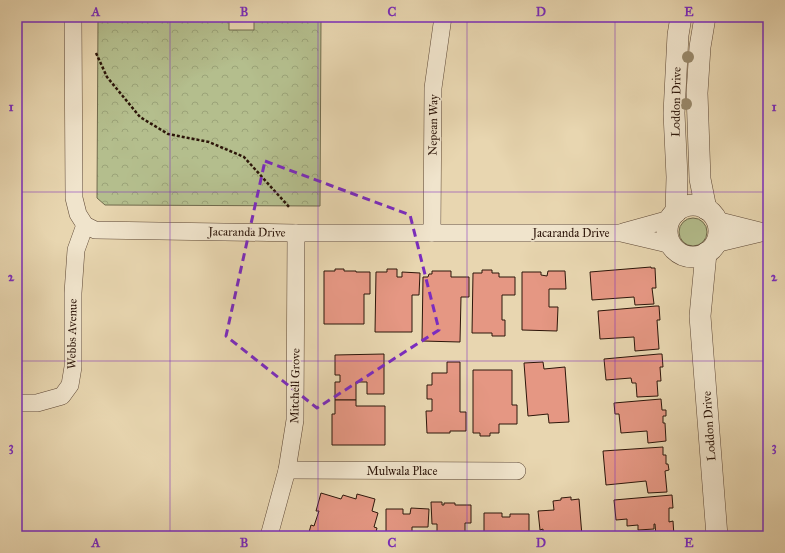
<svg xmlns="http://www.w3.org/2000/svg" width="785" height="553" viewBox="0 0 785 553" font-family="'IM FELL Great Primer',serif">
<defs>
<pattern id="park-crowns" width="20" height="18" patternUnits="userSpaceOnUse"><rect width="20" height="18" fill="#b4be8d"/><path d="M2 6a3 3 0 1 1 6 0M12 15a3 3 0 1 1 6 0" fill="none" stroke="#9ba378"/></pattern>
</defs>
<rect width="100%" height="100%" fill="#e8d6b0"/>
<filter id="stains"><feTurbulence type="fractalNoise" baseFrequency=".005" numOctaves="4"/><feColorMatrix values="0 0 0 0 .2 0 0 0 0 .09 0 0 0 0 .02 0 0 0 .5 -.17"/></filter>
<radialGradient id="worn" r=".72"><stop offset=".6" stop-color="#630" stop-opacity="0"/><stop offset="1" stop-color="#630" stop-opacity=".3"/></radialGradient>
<path fill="url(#park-crowns)" stroke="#706a4c" d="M 98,18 L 229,18 L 229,30 L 254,30 L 254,18 L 321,19 L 320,206 L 105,205 L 97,198 Z"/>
<circle fill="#b4be8d" stroke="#706a4c" cx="693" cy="232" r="14"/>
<g fill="#e59783" stroke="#2d160a">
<path d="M 651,267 L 651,268 L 655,268 L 656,288 L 652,288 L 654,304 L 635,305 L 634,297 L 592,300 L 590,272 Z"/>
<path d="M 335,269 L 344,269 L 344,271 L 356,271 L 356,272 L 370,272 L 370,294 L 364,294 L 364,324 L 324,324 L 324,271 L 335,271 Z"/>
<path d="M 387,269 L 397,269 L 397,277 L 402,277 L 402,272 L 420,273 L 419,295 L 412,295 L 412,332 L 375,332 L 376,272 L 387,272 Z"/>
<path d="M 482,270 L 492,270 L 492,273 L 499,273 L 499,277 L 515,277 L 515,295 L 502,295 L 502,320 L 505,320 L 505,336 L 492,336 L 492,333 L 472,333 L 473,273 L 482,273 Z"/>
<path d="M 432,271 L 451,271 L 451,277 L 469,277 L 469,297 L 461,297 L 460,342 L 422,341 L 423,277 L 428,277 L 429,274 L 432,274 Z"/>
<path d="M 548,271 L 565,271 L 566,289 L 549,289 L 549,307 L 558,307 L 557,331 L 522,330 L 522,272 L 541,272 L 541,275 L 547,276 Z"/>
<path d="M 656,306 L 659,306 L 660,320 L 657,320 L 659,349 L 635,351 L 634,337 L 600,339 L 598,311 Z"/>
<path d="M 384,354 L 384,394 L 367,394 L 367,382 L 356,382 L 356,400 L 335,400 L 335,382 L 340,382 L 340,375 L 335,375 L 335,355 Z"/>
<path d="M 659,354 L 662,354 L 663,367 L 660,367 L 661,381 L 657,381 L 658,396 L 637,397 L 636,383 L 632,383 L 631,378 L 606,380 L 604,359 Z"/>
<path d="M 447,362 L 460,362 L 460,412 L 466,412 L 466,431 L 450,431 L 450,433 L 427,433 L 426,411 L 432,411 L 432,399 L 427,399 L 427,385 L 432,385 L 432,373 L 447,373 Z"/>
<path d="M 543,362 L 544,369 L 565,367 L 569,422 L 549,423 L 548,414 L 528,416 L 524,363 Z"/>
<path d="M 473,370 L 512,370 L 512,405 L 517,405 L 517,424 L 499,424 L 499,433 L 490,433 L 490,436 L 480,436 L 480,433 L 473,433 Z"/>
<path d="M 661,399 L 662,410 L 666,410 L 666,416 L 663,416 L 663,423 L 665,423 L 666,441 L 648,443 L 647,431 L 621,433 L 619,414 L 615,414 L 614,403 Z"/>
<path d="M 335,400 L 356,400 L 356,406 L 385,406 L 385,445 L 332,445 L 332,414 L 335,414 Z"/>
<path d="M 663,447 L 663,455 L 666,455 L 666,464 L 668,464 L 669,470 L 665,471 L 667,492 L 648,493 L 646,481 L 606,485 L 603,451 Z"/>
<path d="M 321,493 L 341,499 L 343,495 L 356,499 L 357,494 L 375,499 L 372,511 L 378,513 L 374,527 L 377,528 L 375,536 L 308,536 L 311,525 L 314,526 L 319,511 L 316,511 Z"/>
<path d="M 672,495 L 673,508 L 669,508 L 669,522 L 673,521 L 674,536 L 656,536 L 655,524 L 654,524 L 654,529 L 638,530 L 638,525 L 627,526 L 627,519 L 616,520 L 614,500 Z"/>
<path d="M 571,497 L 571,500 L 579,499 L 582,536 L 543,536 L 543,529 L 540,530 L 538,511 L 554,510 L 553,501 L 561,500 L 561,498 Z"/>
<path d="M 431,502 L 442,502 L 442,505 L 444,505 L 444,503 L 455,503 L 455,505 L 471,505 L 471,523 L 465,523 L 465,536 L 437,536 L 437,524 L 432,524 Z"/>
<path d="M 411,508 L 429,509 L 428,527 L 412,527 L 412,535 L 417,535 L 417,536 L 386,536 L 386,509 L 403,509 L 403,514 L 410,514 Z"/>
<path d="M 484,513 L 502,513 L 502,517 L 510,517 L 510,514 L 529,514 L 529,533 L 513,533 L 513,536 L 484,536 Z"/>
</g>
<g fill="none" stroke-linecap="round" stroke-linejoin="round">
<g stroke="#5c4634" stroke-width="18">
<g id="minor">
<path d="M 73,17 L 74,198 L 78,214 L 85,225 L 95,230 L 296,233 L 621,233 L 672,245"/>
<path d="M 716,220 L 768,233"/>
<path d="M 623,232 L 670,219"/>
<path d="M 432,233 L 433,88 L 443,17"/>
<path d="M 715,244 L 761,233"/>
<path d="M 17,403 L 37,403 L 62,396 L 70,385 L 73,367 L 73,293 L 76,250 L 85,225"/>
<path d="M 287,470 L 517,471"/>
<path d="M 269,536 L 287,470 L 295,420 L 296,233"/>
</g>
</g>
<g stroke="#5c4634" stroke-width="22">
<g id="tertiary">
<path d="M 705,17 L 700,47 L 697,93 L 700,179 L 706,209"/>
<circle cx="693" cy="231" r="26"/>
<path d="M 676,212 L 677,177 L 674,113 L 678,35 L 681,17"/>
<path d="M 706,253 L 700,316 L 717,536"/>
</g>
</g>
<path stroke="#2d160a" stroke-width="2.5" stroke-dasharray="3 2" stroke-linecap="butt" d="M 96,53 L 107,77 L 140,117 L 168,134 L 209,142 L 244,157 L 290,208"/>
<use href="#minor" stroke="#f0e4cc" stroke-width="17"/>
<use href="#tertiary" stroke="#f0e4cc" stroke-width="21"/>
</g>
<g fill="#98886a">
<circle cx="688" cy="57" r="6"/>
<circle cx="686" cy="104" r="6"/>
</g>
<path fill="none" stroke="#7b2cbf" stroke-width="3" stroke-dasharray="8 5" stroke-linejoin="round" d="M 265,161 L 410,215 L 439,330 L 317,408 L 226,336 Z"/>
<path fill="none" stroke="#7b2cbf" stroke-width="1" stroke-opacity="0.55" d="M 170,17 L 170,536M 318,17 L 318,536M 467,17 L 467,536M 615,17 L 615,536M 17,192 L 768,192M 17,361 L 768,361"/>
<g text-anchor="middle" stroke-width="3" stroke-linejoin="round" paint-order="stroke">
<g font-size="12" fill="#2d160a" stroke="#f0e4cc">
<text transform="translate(676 102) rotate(-89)" y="4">Loddon Drive</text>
<text transform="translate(433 125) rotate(-89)" y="4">Nepean Way</text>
<text transform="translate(247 232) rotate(1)" y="4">Jacaranda Drive</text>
<text x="571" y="237">Jacaranda Drive</text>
<text transform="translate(72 334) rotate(-89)" y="4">Webbs Avenue</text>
<text transform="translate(295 386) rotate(-89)" y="4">Mitchell Grove</text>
<text transform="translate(709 426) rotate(-94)" y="4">Loddon Drive</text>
<text x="402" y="475">Mulwala Place</text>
</g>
</g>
<rect width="785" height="553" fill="none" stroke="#e8d6b0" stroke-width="44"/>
<rect x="22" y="22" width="741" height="509" fill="none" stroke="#7b2cbf" stroke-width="1.5"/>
<g font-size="13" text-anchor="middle" font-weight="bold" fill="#7b2cbf">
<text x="96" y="16">A</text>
<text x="244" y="16">B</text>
<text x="392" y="16">C</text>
<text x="541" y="16">D</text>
<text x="689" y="16">E</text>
<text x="11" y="111">1</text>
<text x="774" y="111">1</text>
<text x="11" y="281">2</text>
<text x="774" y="281">2</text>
<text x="11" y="451">3</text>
<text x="774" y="451">3</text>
<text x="96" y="547">A</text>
<text x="244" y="547">B</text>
<text x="392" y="547">C</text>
<text x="541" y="547">D</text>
<text x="689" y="547">E</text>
</g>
<rect width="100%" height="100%" filter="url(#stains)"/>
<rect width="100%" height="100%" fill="url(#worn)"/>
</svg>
